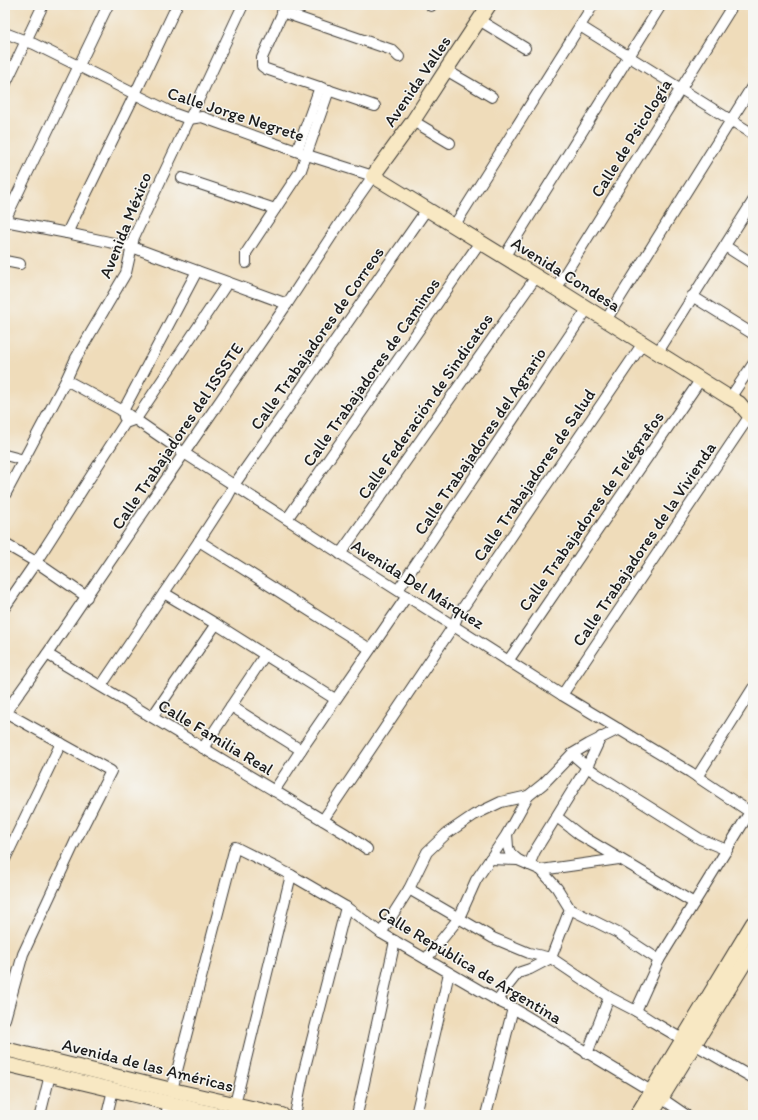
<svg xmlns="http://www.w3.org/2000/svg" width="758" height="1120" viewBox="0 0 758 1120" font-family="Itim,sans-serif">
<rect width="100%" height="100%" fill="#f6f6f2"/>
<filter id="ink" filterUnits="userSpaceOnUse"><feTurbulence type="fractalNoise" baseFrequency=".025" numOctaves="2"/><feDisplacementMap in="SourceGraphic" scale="8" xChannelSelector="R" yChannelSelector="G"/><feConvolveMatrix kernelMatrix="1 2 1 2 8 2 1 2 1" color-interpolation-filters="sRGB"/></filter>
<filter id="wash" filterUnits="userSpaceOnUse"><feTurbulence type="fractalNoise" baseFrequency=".012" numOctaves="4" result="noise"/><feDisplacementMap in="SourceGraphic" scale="16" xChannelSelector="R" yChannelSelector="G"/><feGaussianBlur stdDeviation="0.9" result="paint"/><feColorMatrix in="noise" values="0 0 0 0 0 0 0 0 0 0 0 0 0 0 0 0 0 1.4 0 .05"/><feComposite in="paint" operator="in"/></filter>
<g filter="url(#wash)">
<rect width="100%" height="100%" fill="#efdcba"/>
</g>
<g filter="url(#ink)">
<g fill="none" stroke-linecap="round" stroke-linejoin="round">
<g stroke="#3c3934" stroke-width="12">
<g id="street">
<path d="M 286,5 L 262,58 L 262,66 L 266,69 L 375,106"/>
<path d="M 431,5 L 431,6"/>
<path d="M 282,12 L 392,50 L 399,57"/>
<path d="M 479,20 L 525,48"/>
<path d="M 580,26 L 753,134"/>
<path d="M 5,33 L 34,44 L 175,114 L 189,119 L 202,117 L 307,155 L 373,176 L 342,220 L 287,304 L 160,488 L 47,654 L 5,713"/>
<path d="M 446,70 L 492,97"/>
<path d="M 5,85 L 43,5"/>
<path d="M 413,121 L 450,143"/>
<path d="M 297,151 L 320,87"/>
<path d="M 182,178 L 275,209"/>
<path d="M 5,220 L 108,5"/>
<path d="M 5,221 L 67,233 L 132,247 L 287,304"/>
<path d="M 454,226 L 593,5"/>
<path d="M 67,233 L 135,94 L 177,5"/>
<path d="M 725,246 L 753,264"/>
<path d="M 504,257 L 661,5"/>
<path d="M 5,261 L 20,264"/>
<path d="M 246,263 L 246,253 L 301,170 L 329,90"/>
<path d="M 555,288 L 563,277 L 733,5"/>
<path d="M 692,296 L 753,334"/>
<path d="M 606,320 L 753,85"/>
<path d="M 658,352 L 753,201"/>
<path d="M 66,380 L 123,411 L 184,453 L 372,574 L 562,695 L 690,772 L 753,814"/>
<path d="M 730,398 L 753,364"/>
<path d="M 124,417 L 123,411 L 197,271"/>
<path d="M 5,455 L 24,460"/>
<path d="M 5,495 L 66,380 L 76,358 L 126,273 L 134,237 L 243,5"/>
<path d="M 287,519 L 480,242"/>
<path d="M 199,541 L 370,649"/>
<path d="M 5,544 L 36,562 L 87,597"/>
<path d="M 340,554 L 536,277"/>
<path d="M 398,590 L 588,308"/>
<path d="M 164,593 L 216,624 L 335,699"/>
<path d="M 5,607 L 36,562 L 125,423 L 136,419 L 228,282"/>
<path d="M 47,654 L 346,834 L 367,849"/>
<path d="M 508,661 L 701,379"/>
<path d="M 101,686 L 199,541 L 227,498 L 234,485 L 427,209"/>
<path d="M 562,695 L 753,411"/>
<path d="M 231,706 L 301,750"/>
<path d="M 5,712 L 111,771 L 76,840 L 23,954 L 5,1019"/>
<path d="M 152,717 L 216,624"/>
<path d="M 203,748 L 265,655"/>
<path d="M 572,754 L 587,767 L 597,774 L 700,839 L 727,850"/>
<path d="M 697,777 L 753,688"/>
<path d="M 274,791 L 301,750 L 407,596"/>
<path d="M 557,817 L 580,835 L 694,903"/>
<path d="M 323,820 L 454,625 L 458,615 L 643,343"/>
<path d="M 507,834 L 508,847 L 510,853 L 518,860 L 541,870 L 557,888 L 570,909 L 618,933 L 659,960"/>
<path d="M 5,859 L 61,743"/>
<path d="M 490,859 L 518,860"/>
<path d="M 529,865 L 535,851 L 587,767 L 601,737"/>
<path d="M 541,870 L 619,859"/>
<path d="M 409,889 L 493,938 L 529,953 L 551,958 L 609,997 L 636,1011 L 653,1022 L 682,1039 L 694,1044 L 753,1078"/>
<path d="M 381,933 L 409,889 L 427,852 L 446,834 L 474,815 L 501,802 L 528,796"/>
<path d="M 426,959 L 459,918 L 476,880 L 507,834 L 528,796 L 543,784 L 572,754 L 589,744 L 619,729"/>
<path d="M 498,1001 L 506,988 L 518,973 L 530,969 L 551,958 L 570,909"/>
<path d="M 636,1011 L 659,960 L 753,807"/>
<path d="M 587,1054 L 609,997"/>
<path d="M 172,1090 L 235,847 L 291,875 L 346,907 L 381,933 L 498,1001 L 513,1008 L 651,1091 L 686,1115"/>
<path d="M 235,1104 L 291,875"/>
<path d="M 40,1115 L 50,1075"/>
<path d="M 107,1115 L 113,1090"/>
<path d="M 166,1115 L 169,1103"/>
<path d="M 295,1115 L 303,1075 L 346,907"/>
<path d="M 357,1115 L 395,941"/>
<path d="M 416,1115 L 449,973"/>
<path d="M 486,1115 L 513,1008"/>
</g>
</g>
<g stroke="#3c3934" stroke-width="16">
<g id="secondary">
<path d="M 489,5 L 446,70 L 413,121 L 373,176 L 555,288 L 730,398 L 739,403 L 750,416 L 753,418"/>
<path d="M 5,1049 L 172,1090 L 282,1115"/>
<path d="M 5,1064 L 219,1115"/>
<path d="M 637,1115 L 753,923"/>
<path d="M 651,1115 L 753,949"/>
</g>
</g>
<use href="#street" stroke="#fff" stroke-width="10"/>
<use href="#secondary" stroke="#f8e8c3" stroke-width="14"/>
</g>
</g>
<g text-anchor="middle" stroke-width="3" stroke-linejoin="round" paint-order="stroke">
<g font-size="17" fill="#1c1c1c" stroke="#f6f6f2">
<text transform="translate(417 81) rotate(-56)" y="6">Avenida Valles</text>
<text transform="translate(236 114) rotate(18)" y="6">Calle Jorge Negrete</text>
<text transform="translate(631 138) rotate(-58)" y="6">Calle de Psicología</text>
<text transform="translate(125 225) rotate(-68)" y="6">Avenida México</text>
<text transform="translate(566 274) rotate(32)" y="6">Avenida Condesa</text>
<text transform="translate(317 338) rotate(-55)" y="6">Calle Trabajadores de Correos</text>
<text transform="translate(371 372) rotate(-55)" y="6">Calle Trabajadores de Caminos</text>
<text transform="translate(425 406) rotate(-55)" y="6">Calle Federación de Sindicatos</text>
<text transform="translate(177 436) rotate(-56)" y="6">Calle Trabajadores del ISSSTE</text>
<text transform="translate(480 441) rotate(-56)" y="6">Calle Trabajadores del Agrario</text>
<text transform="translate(534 475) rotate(-56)" y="6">Calle Trabajadores de Salud</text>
<text transform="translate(591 511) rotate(-55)" y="6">Calle Trabajadores de Telégrafos</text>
<text transform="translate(644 544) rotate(-56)" y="6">Calle Trabajadores de la Vivienda</text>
<text transform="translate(418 584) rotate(32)" y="6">Avenida Del Márquez</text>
<text transform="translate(216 737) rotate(31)" y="6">Calle Familia Real</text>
<text transform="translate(470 965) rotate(31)" y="6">Calle República de Argentina</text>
<text transform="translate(148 1065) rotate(14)" y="6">Avenida de las Américas</text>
</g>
</g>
<rect width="758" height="1120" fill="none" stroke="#f6f6f2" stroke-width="20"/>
</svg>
